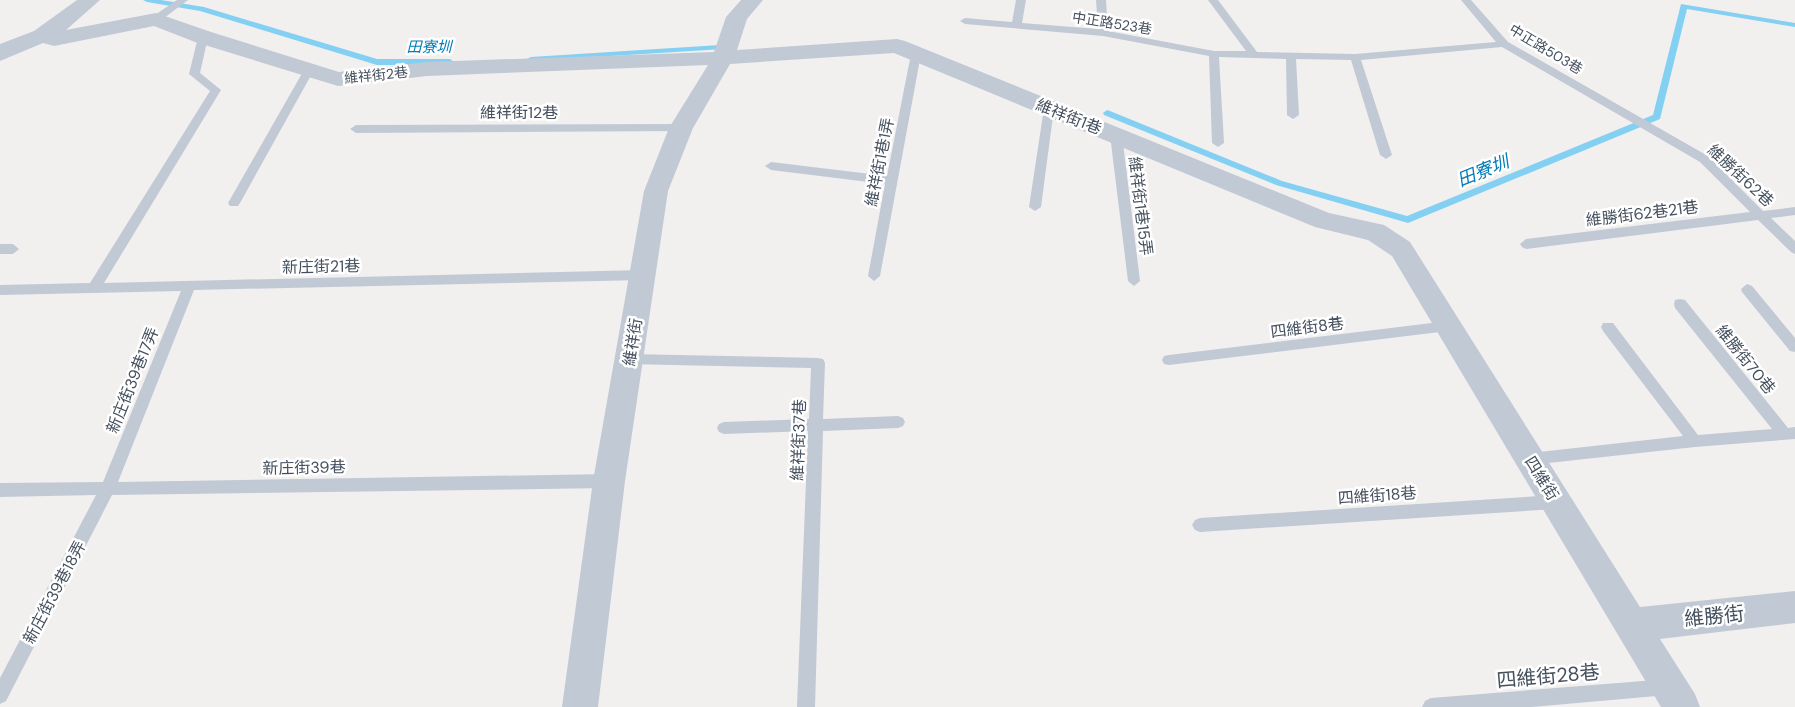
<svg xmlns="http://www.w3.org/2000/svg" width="1795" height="707" viewBox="0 0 1795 707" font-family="'DM Sans','Noto Sans TC',sans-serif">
<rect width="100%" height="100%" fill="#f2efef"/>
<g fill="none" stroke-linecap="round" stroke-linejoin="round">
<g fill="#84d0f3" fill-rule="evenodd">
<path d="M 143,0 L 161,0 L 204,7 L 377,59 L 450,59 L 454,62 L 450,65 L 377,65 L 200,11 L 147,2 Z"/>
<path d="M 1681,4 L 1795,23 L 1795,27 L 1687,9 L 1660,119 L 1408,223 L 1276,185 L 1104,115 L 1103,113 L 1107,110 L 1110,111 L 1282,181 L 1407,216 L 1653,115 Z"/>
<path d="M 720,45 L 723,45 L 723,49 L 531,61 L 527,59 L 531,57 Z"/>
</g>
<g fill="#c1c9d5" fill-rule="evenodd">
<path d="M 177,0 L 188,0 L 160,21 L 152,21 L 152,17 Z"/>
<path d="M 1016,0 L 1026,0 L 1022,23 L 1098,29 L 1096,0 L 1106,0 L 1108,31 L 1214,51 L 1246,51 L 1208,0 L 1218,0 L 1257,52 L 1355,54 L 1496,42 L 1461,0 L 1471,0 L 1508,42 L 1708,156 L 1763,211 L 1795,207 L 1795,215 L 1771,218 L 1795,241 L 1795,254 L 1791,252 L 1758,220 L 1526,249 L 1522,247 L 1520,244 L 1526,239 L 1750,212 L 1700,162 L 1502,47 L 1361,60 L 1392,155 L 1386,159 L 1380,155 L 1351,60 L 1296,59 L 1299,115 L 1293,119 L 1287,115 L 1286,59 L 1219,57 L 1224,143 L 1218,147 L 1212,143 L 1209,56 L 1103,36 L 965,24 L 960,21 L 965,18 L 1012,22 Z"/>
<path d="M 203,34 L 208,37 L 200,73 L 221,90 L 104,283 L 643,270 L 649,275 L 643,280 L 194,290 L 118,482 L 609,474 L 614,476 L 616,481 L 614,486 L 609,488 L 112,495 L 6,701 L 0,704 L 0,678 L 96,495 L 0,497 L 0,483 L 103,482 L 181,291 L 0,295 L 0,285 L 90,283 L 210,91 L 189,74 L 198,37 Z"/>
<path d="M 916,51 L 921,54 L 880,276 L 874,281 L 868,276 L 885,184 L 771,170 L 765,166 L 771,162 L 887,176 L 911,54 Z"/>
<path d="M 309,67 L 314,70 L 240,203 L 238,206 L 230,206 L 228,203 L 304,70 Z"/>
<path d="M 1049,104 L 1054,108 L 1041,207 L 1035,211 L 1029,207 L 1044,108 Z"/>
<path d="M 681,124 L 685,125 L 685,131 L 356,133 L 350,129 L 356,125 Z"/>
<path d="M 1116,131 L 1122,135 L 1140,281 L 1134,286 L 1128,281 L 1110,135 Z"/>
<path d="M 0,244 L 13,244 L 19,249 L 13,254 L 0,254 Z"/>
<path d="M 1747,284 L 1752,286 L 1795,338 L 1795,352 L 1790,351 L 1742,292 L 1741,289 Z"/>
<path d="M 1680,299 L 1685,300 L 1788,428 L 1795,427 L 1795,439 L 1695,447 L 1530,465 L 1525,463 L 1523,459 L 1525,455 L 1530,453 L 1683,436 L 1603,331 L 1601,327 L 1603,323 L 1613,323 L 1698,435 L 1772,429 L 1675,308 L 1674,304 L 1675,300 Z"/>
<path d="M 1448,321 L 1455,326 L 1448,331 L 1169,365 L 1164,364 L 1162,360 L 1164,356 L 1169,355 Z"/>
<path d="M 629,354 L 818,358 L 823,359 L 825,363 L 823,419 L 898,416 L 903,418 L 905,422 L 903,426 L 898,428 L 823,431 L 815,707 L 797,707 L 808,431 L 724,434 L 719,432 L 717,428 L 719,424 L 724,422 L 809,419 L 811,368 L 629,364 L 624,363 L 622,359 L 624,355 Z"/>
<path d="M 1556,495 L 1561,497 L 1564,502 L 1561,507 L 1556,509 L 1200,532 L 1195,530 L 1192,525 L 1195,520 L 1200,518 Z"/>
<path d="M 1668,679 L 1674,681 L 1676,687 L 1674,693 L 1668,695 L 1532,707 L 1422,707 L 1425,701 L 1431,698 Z"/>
</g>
<path fill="#c1c9d5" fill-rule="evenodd" d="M 77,0 L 100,0 L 66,30 L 156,13 L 211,32 L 339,72 L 427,62 L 714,52 L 726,17 L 741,0 L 763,0 L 747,19 L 737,50 L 897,39 L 905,41 L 1329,213 L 1384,225 L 1410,242 L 1640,607 L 1795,591 L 1795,623 L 1660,639 L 1695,694 L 1700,707 L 1661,707 L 1392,256 L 1368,240 L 1315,227 L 894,53 L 730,64 L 693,128 L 668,191 L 625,481 L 598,707 L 562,707 L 593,481 L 644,191 L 669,128 L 708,65 L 427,76 L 338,86 L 195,42 L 154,26 L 54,46 L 43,43 L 0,61 L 0,44 L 34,31 Z"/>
</g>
<g text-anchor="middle" stroke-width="5" stroke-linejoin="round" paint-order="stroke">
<g font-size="14" fill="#45505e" stroke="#fff">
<text transform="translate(1112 23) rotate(9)" y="5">中正路523巷</text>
<text transform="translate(1546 49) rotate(31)" y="5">中正路503巷</text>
<text transform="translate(376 75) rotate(-6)" y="5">維祥街2巷</text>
</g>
<g font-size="15" font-style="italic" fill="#017cb6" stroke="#fff">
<text x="429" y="52">田寮圳</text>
</g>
<g font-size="16" fill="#45505e" stroke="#fff">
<text x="519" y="118">維祥街12巷</text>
<text transform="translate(1069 116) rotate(22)" y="6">維祥街1巷</text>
<text transform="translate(879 162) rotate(-79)" y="6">維祥街1巷1弄</text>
<text transform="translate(1741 175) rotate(43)" y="6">維勝街62巷</text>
<text transform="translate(1141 206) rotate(83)" y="6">維祥街1巷15弄</text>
<text transform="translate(1642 213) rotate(-7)" y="6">維勝街62巷21巷</text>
<text transform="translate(321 266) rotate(-1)" y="6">新庄街21巷</text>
<text transform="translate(1307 327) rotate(-7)" y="6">四維街8巷</text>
<text transform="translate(632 342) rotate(-81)" y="6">維祥街</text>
<text transform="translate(1746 359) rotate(51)" y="6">維勝街70巷</text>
<text transform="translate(132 380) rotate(-68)" y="6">新庄街39巷17弄</text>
<text transform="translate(798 440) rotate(-88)" y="6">維祥街37巷</text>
<text transform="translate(304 467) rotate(-1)" y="6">新庄街39巷</text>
<text transform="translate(1542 478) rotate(58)" y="6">四維街</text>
<text transform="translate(1377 495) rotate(-4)" y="6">四維街18巷</text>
<text transform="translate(54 592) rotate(-62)" y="6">新庄街39巷18弄</text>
</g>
<g font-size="18" font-style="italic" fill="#017cb6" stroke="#fff">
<text transform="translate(1483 171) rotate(-22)" y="6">田寮圳</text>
</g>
<g font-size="20" fill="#45505e" stroke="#fff">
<text transform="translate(1714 616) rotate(-6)" y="7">維勝街</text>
<text transform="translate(1548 676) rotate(-5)" y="7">四維街28巷</text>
</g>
</g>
</svg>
